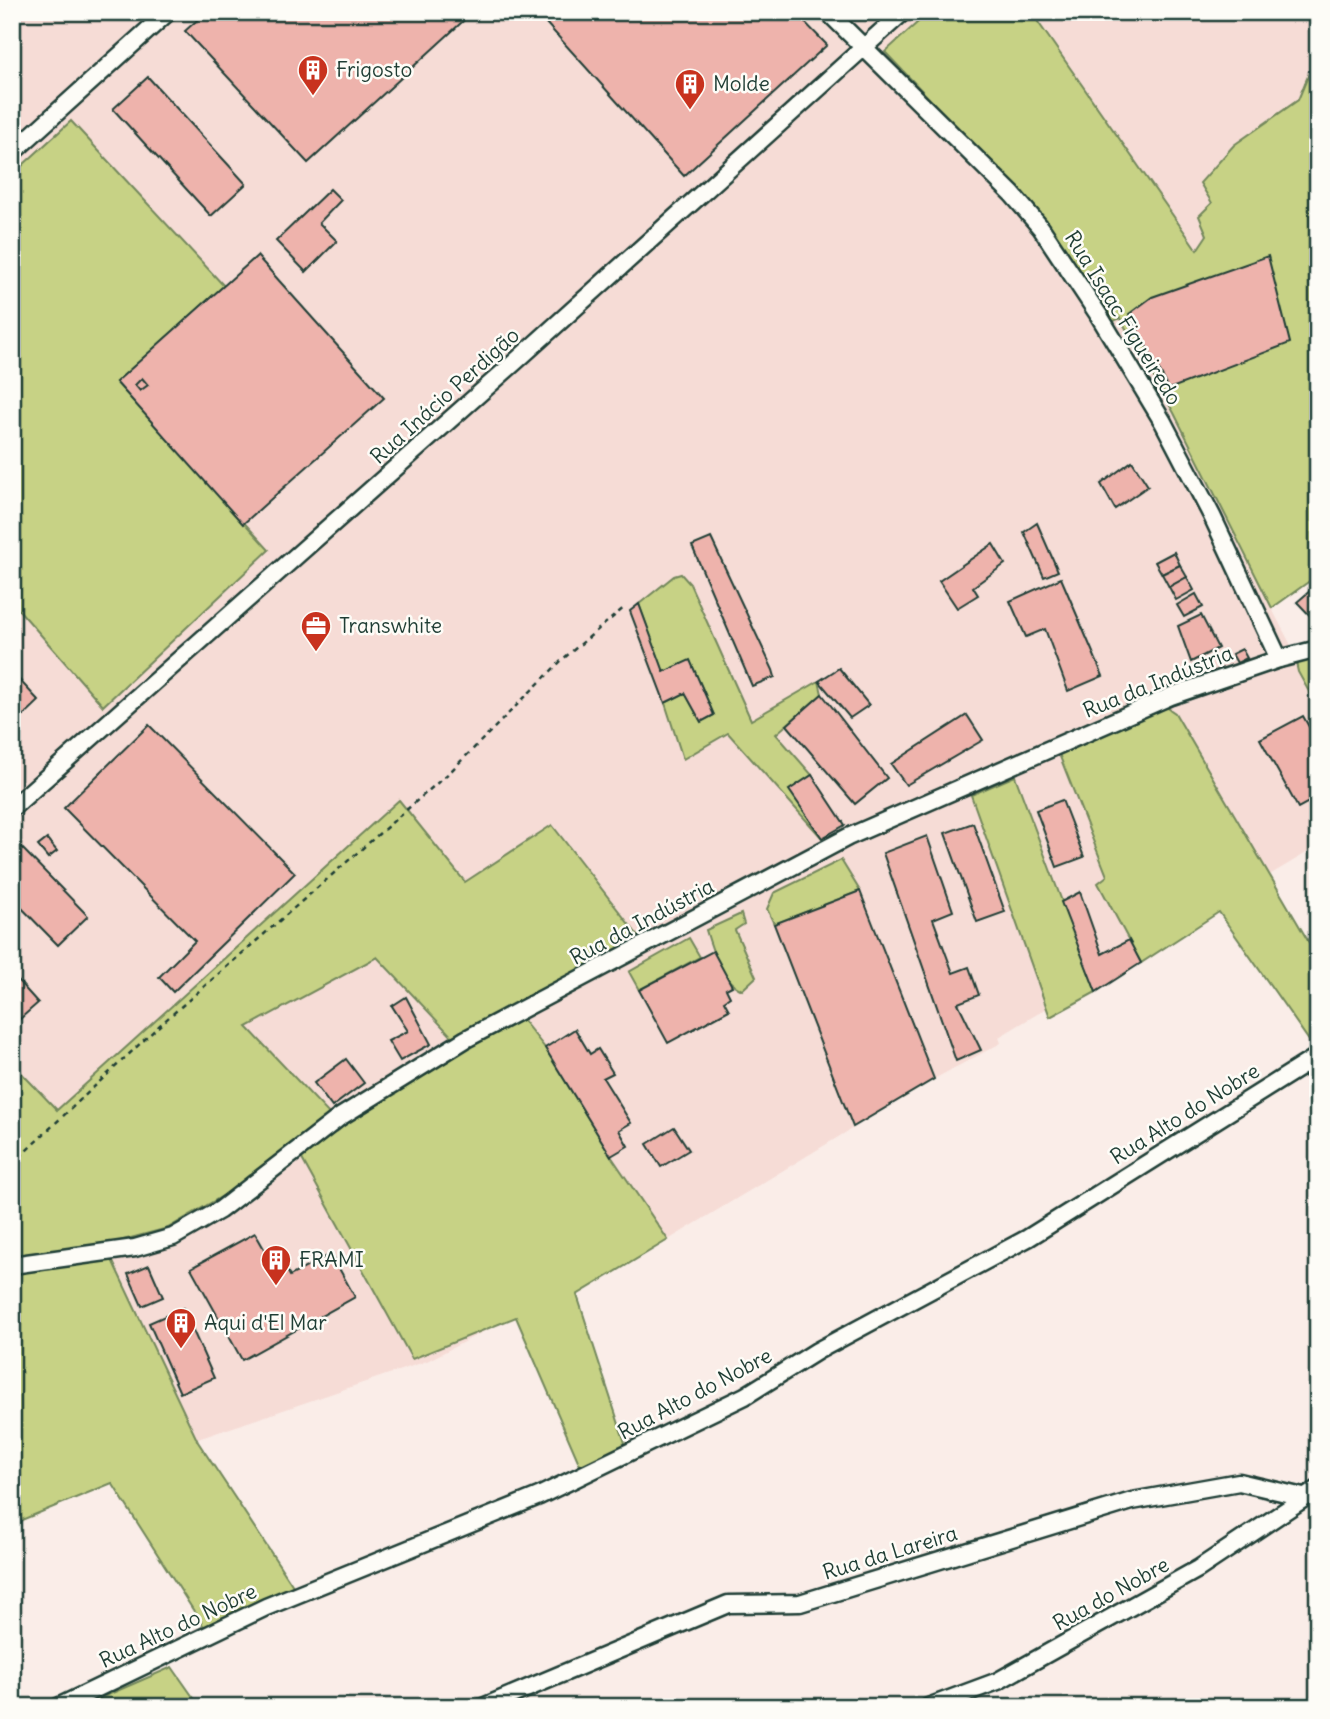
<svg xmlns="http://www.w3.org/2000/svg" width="1330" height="1719" viewBox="0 0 1330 1719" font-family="Delius,sans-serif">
<rect width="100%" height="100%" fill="#faede8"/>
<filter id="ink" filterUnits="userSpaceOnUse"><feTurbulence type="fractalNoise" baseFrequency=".0143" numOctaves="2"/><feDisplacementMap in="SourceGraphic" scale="14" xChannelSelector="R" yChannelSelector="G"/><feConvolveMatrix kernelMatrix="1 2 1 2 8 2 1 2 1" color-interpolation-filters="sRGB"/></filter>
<g filter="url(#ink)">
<path fill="#f6dcd6" d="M 12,12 L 1318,12 L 1318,559 L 1271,607 L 1318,697 L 1318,846 L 999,1037 L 1001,1043 L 934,1079 L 668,1240 L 666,1237 L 427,1361 L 154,1454 L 12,1521 Z"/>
<g fill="#c7d285" stroke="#73885c" stroke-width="2">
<path d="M 929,12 L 1031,12 L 1197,250 L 1207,235 L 1199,216 L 1212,203 L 1200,183 L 1234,145 L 1298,100 L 1318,52 L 1318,575 L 1272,608 L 1174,413 L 1120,318 L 1110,323 L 1024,198 L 885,52 Z"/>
<path d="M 71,121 L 224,286 L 116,382 L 269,550 L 103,706 L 12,602 L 12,175 Z"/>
<path d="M 681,574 L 690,584 L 751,720 L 819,681 L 822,694 L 776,734 L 812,775 L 790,790 L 822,838 L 728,733 L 683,759 L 665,703 L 685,693 L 701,722 L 714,715 L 690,661 L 664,672 L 639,604 L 674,576 Z"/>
<path d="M 1318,653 L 1318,708 L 1298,672 L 1295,658 Z"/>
<path d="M 1162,704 L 1175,713 L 1318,958 L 1317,1052 L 1219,912 L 1141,963 L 1098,883 L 1107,876 L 1057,749 Z"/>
<path d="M 1015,776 L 1096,992 L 1050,1017 L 971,795 Z"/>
<path d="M 399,800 L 465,882 L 552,825 L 642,941 L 457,1042 L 377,957 L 247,1027 L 332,1117 L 241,1185 L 168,1228 L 105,1245 L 198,1442 L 297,1592 L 206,1630 L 112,1483 L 12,1524 L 12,1063 L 57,1110 Z"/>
<path d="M 841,860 L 860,891 L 774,924 L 767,909 L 774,893 Z"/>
<path d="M 741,914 L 744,924 L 735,930 L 756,977 L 742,990 C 721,981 712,950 706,930 Z"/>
<path d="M 689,938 L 700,957 L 639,990 L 629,972 Z"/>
<path d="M 518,1014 L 545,1048 L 611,1156 L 668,1240 L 577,1295 L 627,1449 L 582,1470 L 516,1317 L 412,1359 L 297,1150 Z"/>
<path d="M 172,1667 L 200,1707 L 80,1707 Z"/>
</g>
<g fill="#eeb3ac" stroke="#1f3d34" stroke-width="2">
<path d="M 206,12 L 473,12 L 308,163 L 185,31 Z"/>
<path d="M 536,12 L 795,12 L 827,45 L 684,176 Z"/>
<path d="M 148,77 L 246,184 L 211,216 L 113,109 Z"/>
<path d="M 330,189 L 341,200 L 319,223 L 337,241 L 306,272 L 276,241 Z"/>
<path d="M 257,256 L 384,398 L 243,524 L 116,382 Z"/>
<path d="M 1268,256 L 1290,343 L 1169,389 L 1129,314 L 1152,297 Z"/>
<path d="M 142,378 L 148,385 L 140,391 L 135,385 Z"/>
<path d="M 1132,461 L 1148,486 L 1115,509 L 1101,484 Z"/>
<path d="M 1037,523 L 1058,571 L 1044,577 L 1024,532 Z"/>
<path d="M 711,538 L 773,670 L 775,677 L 752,686 L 692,546 Z"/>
<path d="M 993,544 L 1005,564 L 973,587 L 978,595 L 957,608 L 939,581 Z"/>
<path d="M 1174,552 L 1180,565 L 1162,574 L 1155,562 Z"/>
<path d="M 1180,565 L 1187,577 L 1169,587 L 1162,574 Z"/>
<path d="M 1187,577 L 1194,590 L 1176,600 L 1169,587 Z"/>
<path d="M 1061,578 L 1103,676 L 1068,691 L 1045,629 L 1026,637 L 1010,601 Z"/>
<path d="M 1318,584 L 1318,624 L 1297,602 Z"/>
<path d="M 1196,594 L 1203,607 L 1184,617 L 1177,605 Z"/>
<path d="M 639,604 L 664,672 L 690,660 L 714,715 L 701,722 L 685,693 L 665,703 L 630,611 Z"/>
<path d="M 1201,615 L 1218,648 L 1191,662 L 1178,626 Z"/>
<path d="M 1242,649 L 1247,658 L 1237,663 L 1232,654 Z"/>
<path d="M 839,668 L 869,705 L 850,718 L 819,681 Z"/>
<path d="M 12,672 L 39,701 L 12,727 Z"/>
<path d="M 822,694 L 887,778 L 855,804 L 787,725 Z"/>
<path d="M 967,715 L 983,740 L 906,785 L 891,764 Z"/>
<path d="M 1303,716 L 1318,743 L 1318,797 L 1298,808 L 1260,739 Z"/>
<path d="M 149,725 L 295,873 L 173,992 L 159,977 L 195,941 L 64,808 Z"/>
<path d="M 812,775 L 845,825 L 822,838 L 789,790 Z"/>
<path d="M 1062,800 L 1084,857 L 1057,867 L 1036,810 Z"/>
<path d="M 973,823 L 1005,912 L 977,922 L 945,833 Z"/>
<path d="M 927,836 L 953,911 L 933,919 L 953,973 L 969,967 L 979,995 L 958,1003 L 981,1050 L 956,1061 L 883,853 Z"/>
<path d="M 47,839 L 57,851 L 48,858 L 38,846 Z"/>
<path d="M 18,844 L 88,916 L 58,945 L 12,898 L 12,849 Z"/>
<path d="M 860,891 L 934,1079 L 853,1127 L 774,924 Z"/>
<path d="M 1080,892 L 1102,954 L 1129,940 L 1141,963 L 1096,992 L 1061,902 Z"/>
<path d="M 713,951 L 732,986 L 726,989 L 730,997 L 724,1001 L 729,1010 L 668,1043 L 639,990 Z"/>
<path d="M 12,974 L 38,1003 L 12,1026 Z"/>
<path d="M 406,997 L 431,1044 L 400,1061 L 388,1041 L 408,1031 L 392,1006 Z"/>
<path d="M 575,1029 L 590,1054 L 598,1049 L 613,1073 L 603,1078 L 631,1123 L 619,1130 L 628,1146 L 611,1156 L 545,1048 Z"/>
<path d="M 346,1059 L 364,1083 L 332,1107 L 314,1083 Z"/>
<path d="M 674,1127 L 689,1150 L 661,1167 L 647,1144 Z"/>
<path d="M 255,1233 L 270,1259 L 278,1254 L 290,1276 L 331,1254 L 355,1297 L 242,1360 L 191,1268 Z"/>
<path d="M 149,1265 L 163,1297 L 142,1306 L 128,1274 Z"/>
<path d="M 183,1308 L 214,1378 L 180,1393 L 149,1323 Z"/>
</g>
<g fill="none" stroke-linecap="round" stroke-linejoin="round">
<g stroke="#1f3d34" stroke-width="21">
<g id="minor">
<path d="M 828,12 L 1012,194 L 1041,228 L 1098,314 L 1163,422 L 1212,516 L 1279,659"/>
<path d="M 12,153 L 168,12"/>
<path d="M 12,808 L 515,362 L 903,12"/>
<path d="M 12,1265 L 135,1248 L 173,1237 L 220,1210 L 340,1117 L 466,1039 L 848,837 L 1171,696 L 1279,659 L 1318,649"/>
<path d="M 58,1707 L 266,1607 L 539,1496 L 745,1396 L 817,1351 L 1028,1238 L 1318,1056"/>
<path d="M 483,1707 L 728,1604 L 800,1603 L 1132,1501 L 1239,1482 L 1303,1497"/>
<path d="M 928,1707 L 998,1681 L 1198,1569 L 1318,1489"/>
</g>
</g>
<path stroke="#1f3d34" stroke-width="2.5" stroke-dasharray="5 5" stroke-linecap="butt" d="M 12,1164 L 160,1025 L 451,771 L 564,658 L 625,607"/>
<use href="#minor" stroke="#fdfcf7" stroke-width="16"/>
</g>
</g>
<defs>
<g id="building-pin" transform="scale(1.575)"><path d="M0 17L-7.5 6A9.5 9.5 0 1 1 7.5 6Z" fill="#c8321e" stroke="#fdfcf7"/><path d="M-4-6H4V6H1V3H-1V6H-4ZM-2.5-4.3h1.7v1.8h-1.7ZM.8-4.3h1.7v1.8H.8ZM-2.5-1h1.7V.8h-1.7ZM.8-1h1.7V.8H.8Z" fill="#fff"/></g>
<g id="office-pin" transform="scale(1.575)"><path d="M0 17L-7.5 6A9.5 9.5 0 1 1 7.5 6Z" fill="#c8321e" stroke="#fdfcf7"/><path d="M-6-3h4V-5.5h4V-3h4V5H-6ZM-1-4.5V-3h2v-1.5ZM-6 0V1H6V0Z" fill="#fff"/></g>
</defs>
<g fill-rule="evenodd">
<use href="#building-pin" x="313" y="70"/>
<use href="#building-pin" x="690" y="84"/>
<use href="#office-pin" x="316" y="626"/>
<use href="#building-pin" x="276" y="1260"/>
<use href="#building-pin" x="181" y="1323"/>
</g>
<g text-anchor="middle" stroke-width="5" stroke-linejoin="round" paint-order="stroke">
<g font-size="21" fill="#1f3d34" stroke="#fdfcf7" text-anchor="start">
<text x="336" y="77">Frigosto</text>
<text x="713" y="91">Molde</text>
<text x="339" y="633">Transwhite</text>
<text x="299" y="1267">FRAMI</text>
<text x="204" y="1330">Aqui d'El Mar</text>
</g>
<g font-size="21" fill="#1f3d34" stroke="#fdfcf7">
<text transform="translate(1123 318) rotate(58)" y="7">Rua Isaac Figueiredo</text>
<text transform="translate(445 396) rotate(-42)" y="7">Rua Inácio Perdigão</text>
<text transform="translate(1158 682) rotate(-22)" y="7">Rua da Indústria</text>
<text transform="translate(642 922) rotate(-28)" y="7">Rua da Indústria</text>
<text transform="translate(1185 1114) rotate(-32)" y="7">Rua Alto do Nobre</text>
<text transform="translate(695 1394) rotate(-28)" y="7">Rua Alto do Nobre</text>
<text transform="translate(890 1553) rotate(-17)" y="7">Rua da Lareira</text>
<text transform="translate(1111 1594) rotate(-29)" y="7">Rua do Nobre</text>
<text transform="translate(178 1626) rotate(-25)" y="7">Rua Alto do Nobre</text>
</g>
</g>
<rect width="1330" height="1719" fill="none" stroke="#fdfcf7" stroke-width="42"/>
<rect x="21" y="21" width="1288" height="1677" fill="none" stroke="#1f3d34" stroke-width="2.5" filter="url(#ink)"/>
</svg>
